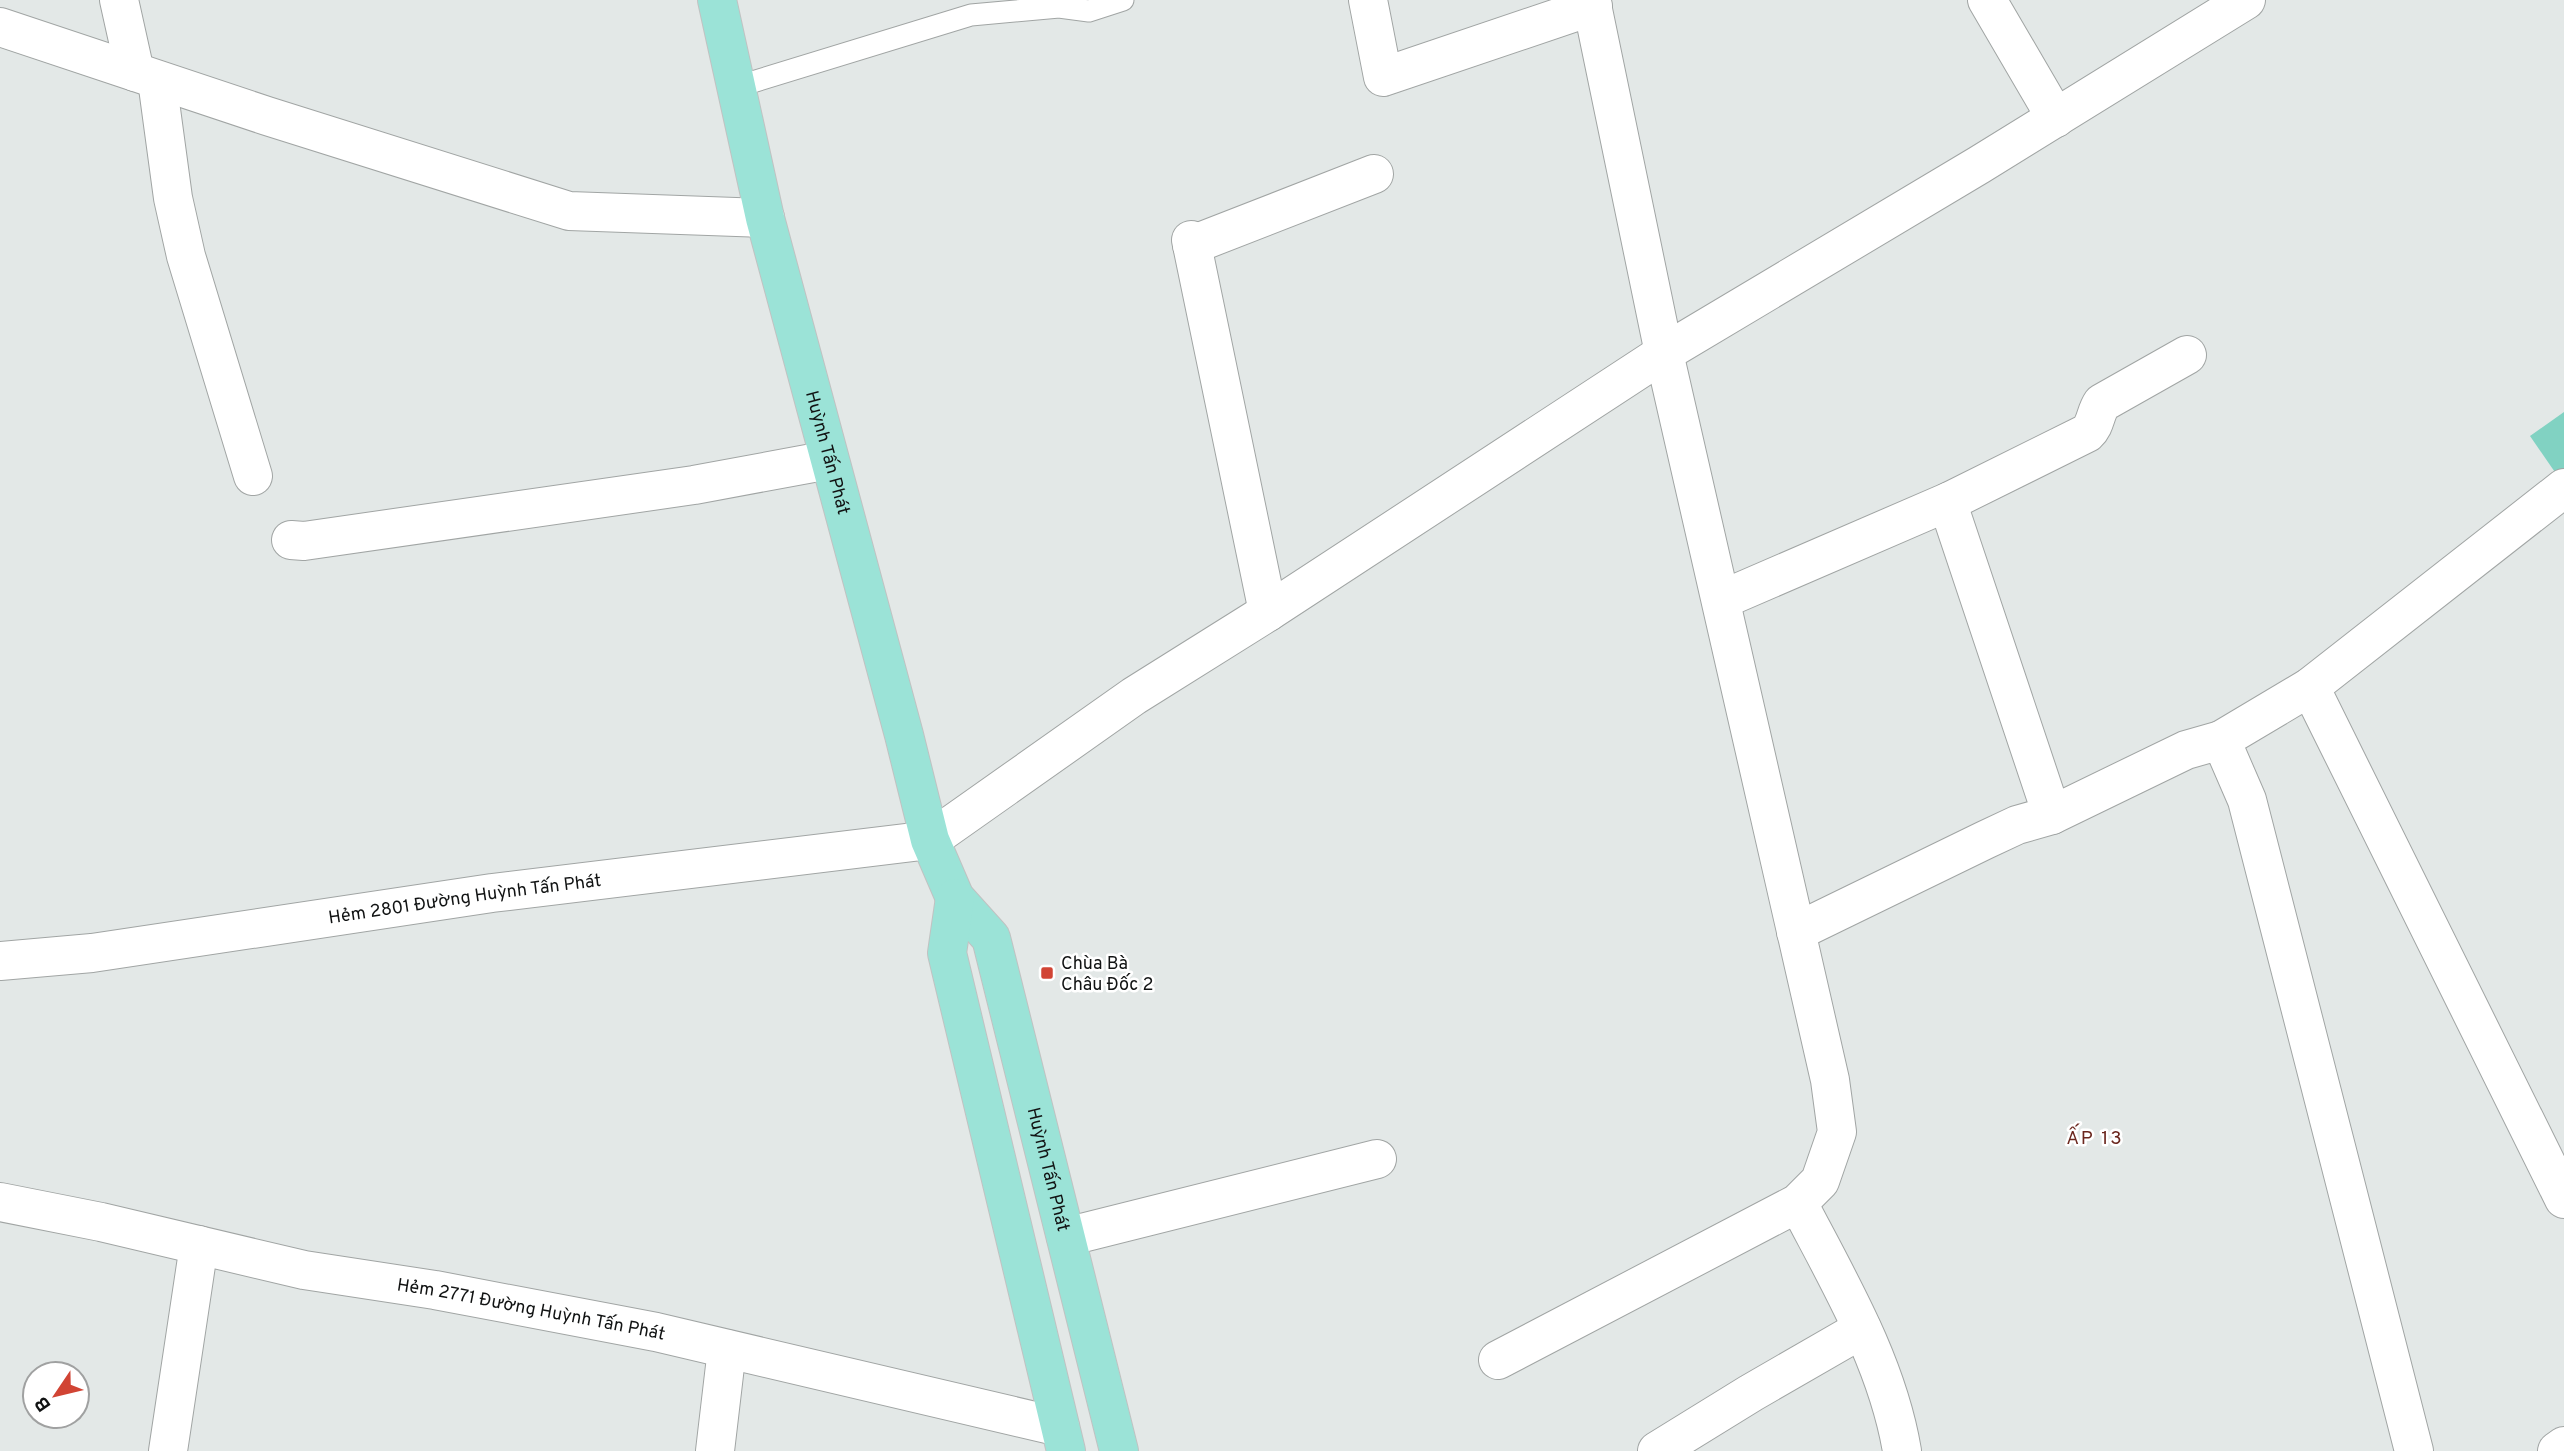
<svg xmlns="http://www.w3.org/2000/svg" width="2564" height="1451" viewBox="0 0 2564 1451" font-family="Overpass,sans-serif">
<rect width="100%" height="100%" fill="#e3e8e7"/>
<path fill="#81d2c2" d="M 2564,412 L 2564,474 L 2559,478 L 2530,436 Z"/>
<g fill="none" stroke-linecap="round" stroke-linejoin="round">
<g stroke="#a1a5a4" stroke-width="23">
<path id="service" d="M 736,87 L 971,15 L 1059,7 L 1089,11 L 1123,0"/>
</g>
<g stroke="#a1a5a4" stroke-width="40">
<g id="minor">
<path d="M 119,0 L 135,72"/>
<path d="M 1368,0 L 1383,77 L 1593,6"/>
<path d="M 1987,0 L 2056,118"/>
<path d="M 0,27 L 267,116 L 569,211 L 765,218"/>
<path d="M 157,80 L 173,198 L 186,256 L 253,476"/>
<path d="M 1191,240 L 1268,612"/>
<path d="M 1192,245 L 1374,174"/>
<path d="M 291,540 L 304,541 L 694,485 L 829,460"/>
<path d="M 1721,600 L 1950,501"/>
<path d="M 2310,687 L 2564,1199"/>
<path d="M 2221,740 L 2310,687 L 2564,488"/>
<path d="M 2052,815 L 1952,516 L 1950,501 L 2087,433 C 2096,425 2095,413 2102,403 L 2187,355"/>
<path d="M 1796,932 L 1985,840 L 2017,825 L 2052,815 L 2186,750 L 2221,740 L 2247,800 L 2414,1451"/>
<path id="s1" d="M 0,961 L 92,953 L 492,893 L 930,840 L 1134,696 L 1268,612 L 1664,353 L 1979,165 L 2246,0"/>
<path id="s2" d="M 0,1202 L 101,1222 L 304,1270 L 435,1290 L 656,1332 L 1060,1427"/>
<path d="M 1798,1203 C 1839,1282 1887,1362 1902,1451"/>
<path d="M 1066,1237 L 1377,1159"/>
<path d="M 1498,1360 L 1798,1203 L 1820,1181 L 1837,1132 L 1830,1080 L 1664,353 L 1591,0"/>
<path d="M 168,1451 L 199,1245"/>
<path d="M 715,1451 L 727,1349"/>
<path d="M 1657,1451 L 1751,1393 L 1862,1329"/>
<path d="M 2557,1451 L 2564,1446"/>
</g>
</g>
<g stroke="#c1c2c2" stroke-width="40">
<g id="primary">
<path id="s3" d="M 717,0 L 765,218 L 904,735 L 930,840 L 955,898 L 991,938 L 1119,1451"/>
<path d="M 955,898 L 947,953 L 1066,1451"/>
</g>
</g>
<use href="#service" stroke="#fff" stroke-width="21"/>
<use href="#minor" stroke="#fff" stroke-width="38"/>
<use href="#primary" stroke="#9be3d7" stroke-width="38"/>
</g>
<rect fill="#d14434" stroke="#fff" stroke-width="2.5" x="1040" y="966" width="14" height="14" rx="3.5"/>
<g text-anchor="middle" stroke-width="5" stroke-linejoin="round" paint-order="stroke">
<g font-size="18" fill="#111313" stroke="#fff">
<text dy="6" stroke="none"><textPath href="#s3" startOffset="466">Huỳnh Tấn Phát</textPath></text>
<text dy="6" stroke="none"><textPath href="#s1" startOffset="469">Hẻm 2801 Đường Huỳnh Tấn Phát</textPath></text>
<text dy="6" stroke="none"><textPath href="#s3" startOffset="1222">Huỳnh Tấn Phát</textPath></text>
<text dy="6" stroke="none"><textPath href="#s2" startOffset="542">Hẻm 2771 Đường Huỳnh Tấn Phát</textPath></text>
</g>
<g font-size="18" fill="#111313" stroke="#fff" text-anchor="start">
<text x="1061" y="969">Chùa Bà<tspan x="1061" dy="21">Châu Đốc 2</tspan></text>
</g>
<g font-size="19" letter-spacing="2" fill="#6b271e" stroke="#fff">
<text x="2095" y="1144">ẤP 13</text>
</g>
</g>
<g transform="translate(56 1395) rotate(235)"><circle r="33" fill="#ffffff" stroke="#a0a1a1" stroke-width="2"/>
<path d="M0-5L12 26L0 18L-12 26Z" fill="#d14434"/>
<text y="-10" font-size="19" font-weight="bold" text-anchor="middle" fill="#111313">B</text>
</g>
</svg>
